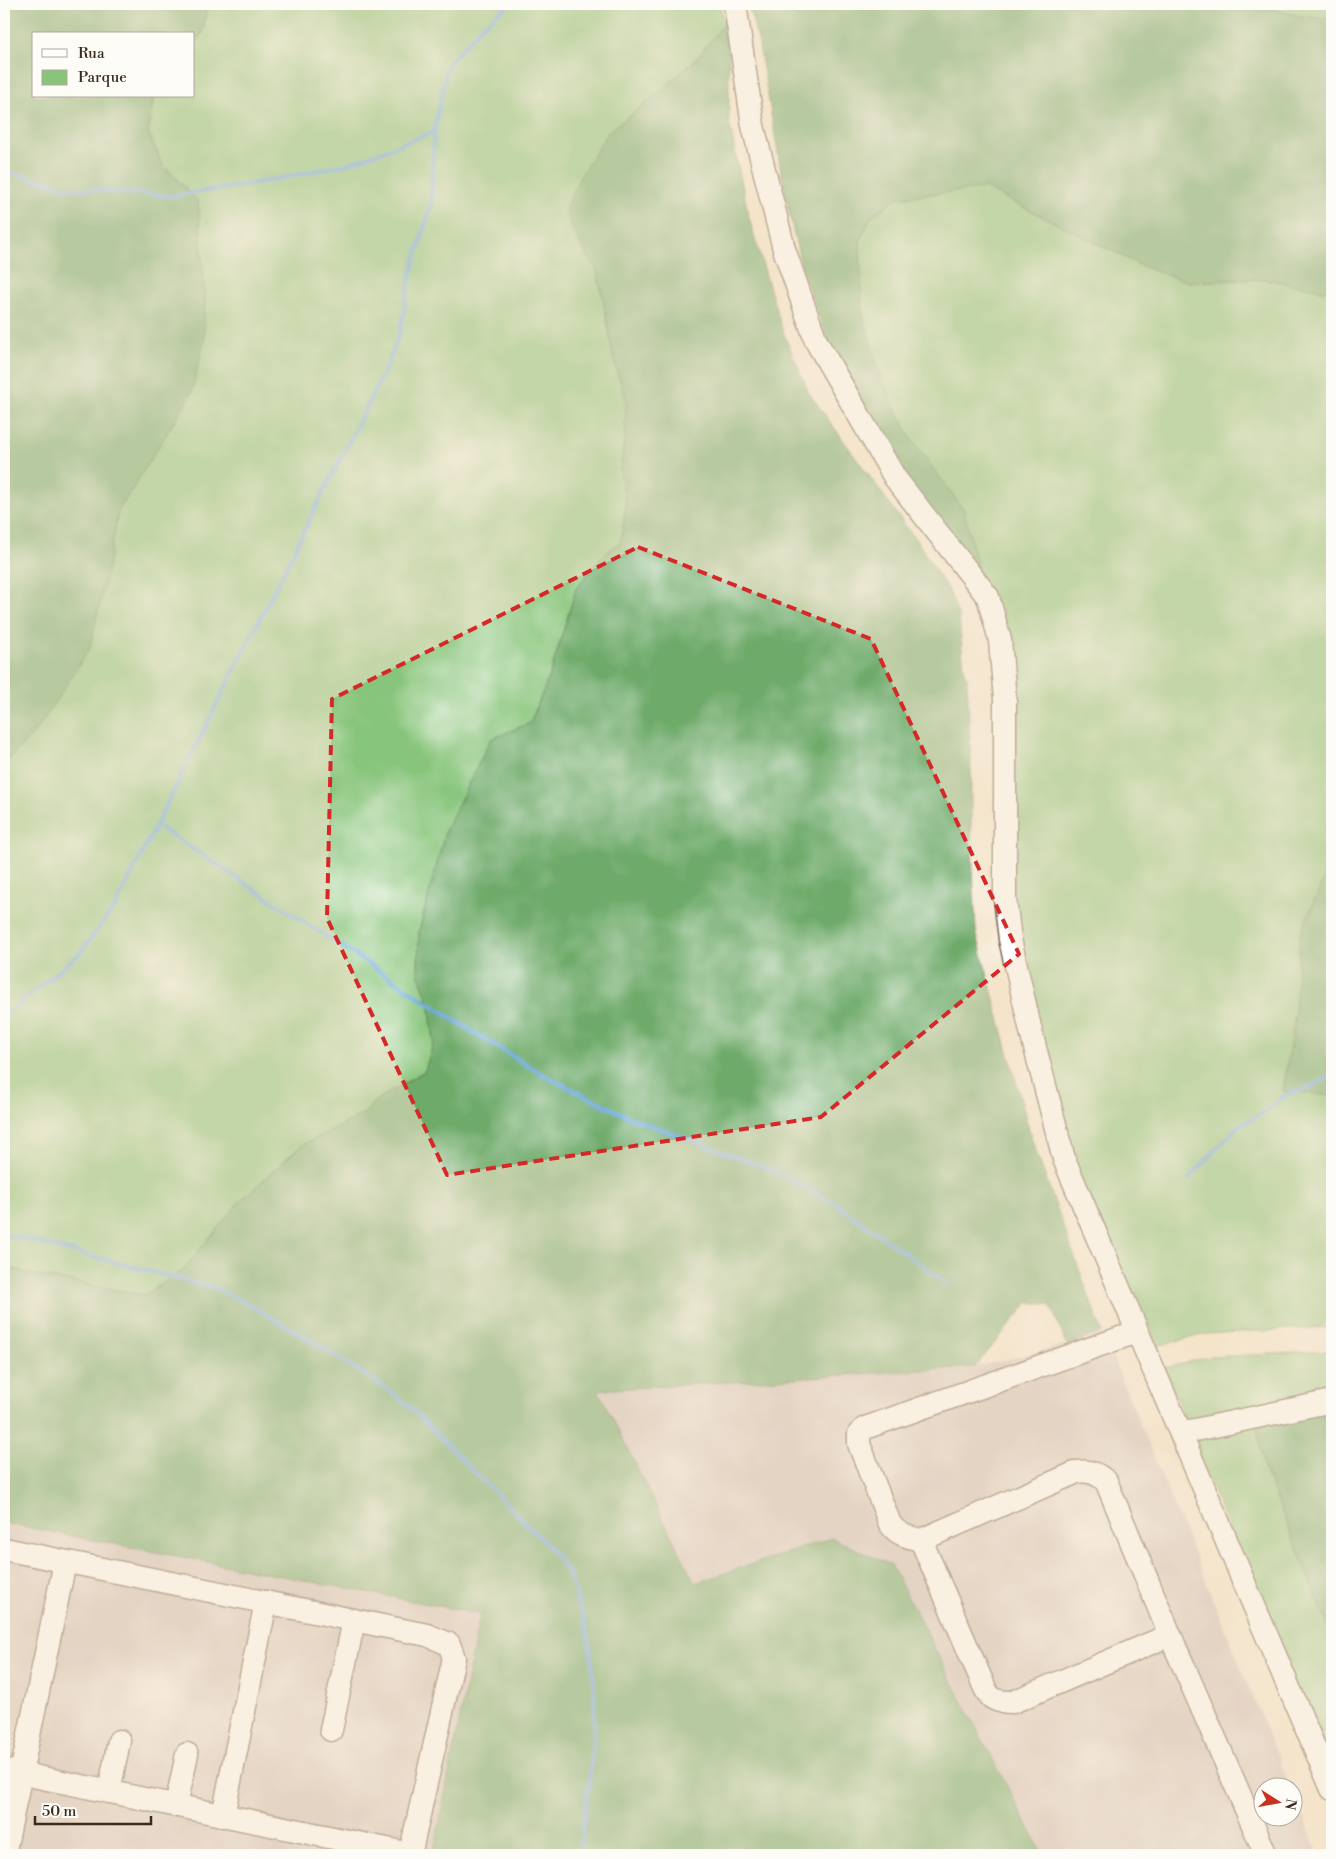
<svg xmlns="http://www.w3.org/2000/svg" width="1336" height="1859" viewBox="0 0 1336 1859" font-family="'Libre Bodoni',serif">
<rect width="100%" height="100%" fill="#fdfcf7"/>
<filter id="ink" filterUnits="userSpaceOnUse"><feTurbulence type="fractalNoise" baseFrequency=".02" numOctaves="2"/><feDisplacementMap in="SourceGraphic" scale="10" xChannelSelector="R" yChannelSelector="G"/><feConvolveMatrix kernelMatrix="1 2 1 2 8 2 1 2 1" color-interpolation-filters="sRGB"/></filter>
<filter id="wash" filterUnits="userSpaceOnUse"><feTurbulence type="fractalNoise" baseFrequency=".0096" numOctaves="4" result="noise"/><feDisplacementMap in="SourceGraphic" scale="20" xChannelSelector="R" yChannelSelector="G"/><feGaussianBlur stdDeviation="1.12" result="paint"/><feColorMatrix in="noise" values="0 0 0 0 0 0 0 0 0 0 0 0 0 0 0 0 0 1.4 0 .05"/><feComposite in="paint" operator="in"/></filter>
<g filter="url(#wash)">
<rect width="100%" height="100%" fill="#f4e4ca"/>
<g fill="#d0c0bc">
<path d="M 1102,1332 L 1290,1786 L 1264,1786 L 1264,1816 L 1294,1816 L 1294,1795 L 1319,1855 L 1043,1855 L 891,1565 L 832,1538 L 695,1583 L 598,1389 L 975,1367 L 1067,1345 Z"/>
<path d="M 4,1523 L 481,1614 L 433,1855 L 4,1855 Z"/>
</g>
<g fill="#88c57b" stroke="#62784c">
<path d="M 207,4 L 720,4 L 724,24 L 695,60 L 648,102 L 609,131 L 579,242 L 596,268 L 604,303 L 614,362 L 626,400 L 625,440 L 620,469 L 626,506 L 621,541 L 602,556 L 576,589 L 550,675 L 530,723 L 491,739 L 446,829 L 419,932 L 418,973 L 429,1002 L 434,1041 L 425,1071 L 375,1101 L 365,1113 L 302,1145 L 240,1201 L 183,1270 L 145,1295 L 29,1274 L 4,1266 L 4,765 L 38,728 L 107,572 L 118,512 L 191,394 L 204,341 L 205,295 L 198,201 L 162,164 L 148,131 L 153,100 L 155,96 L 194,96 L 194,43 L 203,32 Z"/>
<path d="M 1249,4 L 1332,4 L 1332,19 L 1301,16 Z"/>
<path d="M 985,188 L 1146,268 L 1189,282 L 1264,279 L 1332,292 L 1332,860 L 1310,911 L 1283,1090 L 1332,1096 L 1332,1327 L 1206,1334 L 1157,1346 L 1149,1325 L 1146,1325 L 1090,1215 L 1004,944 L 1007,690 L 977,579 L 976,561 L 964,510 L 910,437 L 882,382 L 862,312 L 860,242 L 870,218 L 896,198 Z"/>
<path d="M 1332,1351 L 1332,1401 L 1264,1468 L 1332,1634 L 1332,1793 L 1165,1368 L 1209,1357 Z"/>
</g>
<g fill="#6eaa6b" stroke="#546a44">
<path d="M 4,4 L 207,4 L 203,32 L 194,43 L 194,34 L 34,34 L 34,96 L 155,96 L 153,100 L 148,131 L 162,164 L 198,201 L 205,295 L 204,341 L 191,394 L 118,512 L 107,572 L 90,648 L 38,728 L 4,765 Z"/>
<path d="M 748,4 L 1248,4 L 1301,16 L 1332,19 L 1332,292 L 1264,279 L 1189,282 L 1146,268 L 985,188 L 896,198 L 870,218 L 860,242 L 862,312 L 882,382 L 910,437 L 964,510 L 976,561 L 977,586 L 840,374 L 803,274 L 786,199 L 758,40 Z"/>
<path d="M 729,18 L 729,121 L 749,218 L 782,329 L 809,393 L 919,544 L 950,593 L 959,617 L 965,678 L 967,676 L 971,759 L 971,829 L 976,932 L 1031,1137 L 1102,1332 L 1067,1345 L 1050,1305 L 1029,1302 L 975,1367 L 598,1390 L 695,1583 L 832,1538 L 891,1565 L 1043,1855 L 433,1855 L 480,1614 L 4,1523 L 4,1266 L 29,1274 L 145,1295 L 183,1270 L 240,1201 L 302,1145 L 365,1113 L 375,1101 L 425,1071 L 434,1041 L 429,1002 L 418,973 L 419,932 L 446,829 L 491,739 L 530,723 L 550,675 L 576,589 L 602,556 L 621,541 L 626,506 L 620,469 L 625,440 L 626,400 L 614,362 L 604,303 L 596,268 L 579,242 L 565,210 L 581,175 L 609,131 L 648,102 L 695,60 Z"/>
<path d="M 1332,860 L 1332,1096 L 1283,1091 L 1294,1027 L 1300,933 Z"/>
<path d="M 1332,1401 L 1332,1634 L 1264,1468 L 1255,1415 Z"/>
</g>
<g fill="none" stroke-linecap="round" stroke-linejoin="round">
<g stroke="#69a7db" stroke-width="4.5">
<path d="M 4,171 L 67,188 L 172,196 L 252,184 L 348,164 L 434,132"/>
<path d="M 156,825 L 476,1034 L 547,1077 L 631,1118 L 775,1171 L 836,1204 L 948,1284"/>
<path d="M 4,1016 L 79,954 L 115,907 L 389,362 L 400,331 L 411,273 L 431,206 L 434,132 L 447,68 L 450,62 L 480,28 L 509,4"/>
<path d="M 1189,1179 L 1217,1148 L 1240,1125 L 1265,1112 L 1285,1095 L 1306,1089 L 1332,1075"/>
<path d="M 4,1234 L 215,1288 L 250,1305 L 326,1350 L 387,1389 L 412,1409 L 550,1548 C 556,1556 563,1564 568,1573 C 573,1581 575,1592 578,1602 C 608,1684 590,1771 579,1855"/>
</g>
</g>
</g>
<g filter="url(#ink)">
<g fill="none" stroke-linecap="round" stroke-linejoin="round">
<g stroke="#7c6b5a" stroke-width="25">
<g id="minor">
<path d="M 735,4 L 753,126 L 784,249 L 816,341 L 895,478 L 988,597 L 1000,640 L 1005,700 L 1005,899 L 1010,939 L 1032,1036 L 1064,1159 L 1332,1789"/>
<path d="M 1137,1332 L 865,1428 L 859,1434 L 859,1444 L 890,1524 C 898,1535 908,1537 921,1540 L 1077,1472 C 1089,1470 1097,1473 1106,1481 L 1170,1635 L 1266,1855"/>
<path d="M 1181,1433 L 1332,1401"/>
<path d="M 921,1540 L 984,1686 C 990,1701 998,1702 1013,1702 L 1170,1635"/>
<path d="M 4,1549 L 427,1635 L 449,1644 L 454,1658 L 410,1855"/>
<path d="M 331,1730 L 354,1620"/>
<path d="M 4,1770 L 411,1854"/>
<path d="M 109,1792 L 119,1741"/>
<path d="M 176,1806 L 187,1754"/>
<path d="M 223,1816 L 266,1602"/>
<path d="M 4,1855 L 65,1562"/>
</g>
</g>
<use href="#minor" stroke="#fff" stroke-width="22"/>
</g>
</g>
<path d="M0 0H1336V1859H0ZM 638,547 L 871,639 L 1019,954 L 821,1117 L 447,1175 L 327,918 L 332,699 Z" fill="#f4e4ca" fill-opacity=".55" fill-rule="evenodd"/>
<path fill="none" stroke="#d62828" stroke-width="4" stroke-dasharray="10 6" stroke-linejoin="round" d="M 638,547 L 871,639 L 1019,954 L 821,1117 L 447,1175 L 327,918 L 332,699 Z"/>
<rect width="1336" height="1859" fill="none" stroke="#fdfcf7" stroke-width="20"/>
<rect x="32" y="32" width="162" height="65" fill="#fdfcf7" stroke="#afa8a0"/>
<rect x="42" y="49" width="25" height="8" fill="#ffffff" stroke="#afa8a0"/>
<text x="78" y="58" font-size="15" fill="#3b2a1e">Rua</text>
<rect x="42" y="70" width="25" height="15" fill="#88c57b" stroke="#afa8a0"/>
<text x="78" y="82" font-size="15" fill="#3b2a1e">Parque</text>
<g transform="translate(1278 1802) rotate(101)"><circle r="24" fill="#fdfcf7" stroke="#afa8a0"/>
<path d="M0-4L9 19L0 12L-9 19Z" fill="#c8321e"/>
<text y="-8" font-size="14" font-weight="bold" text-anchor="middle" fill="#3b2a1e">N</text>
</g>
<path d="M35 1816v8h116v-8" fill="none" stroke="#3b2a1e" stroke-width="2.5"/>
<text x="42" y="1816" font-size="15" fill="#3b2a1e" stroke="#fdfcf7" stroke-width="4" paint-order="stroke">50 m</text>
</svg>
